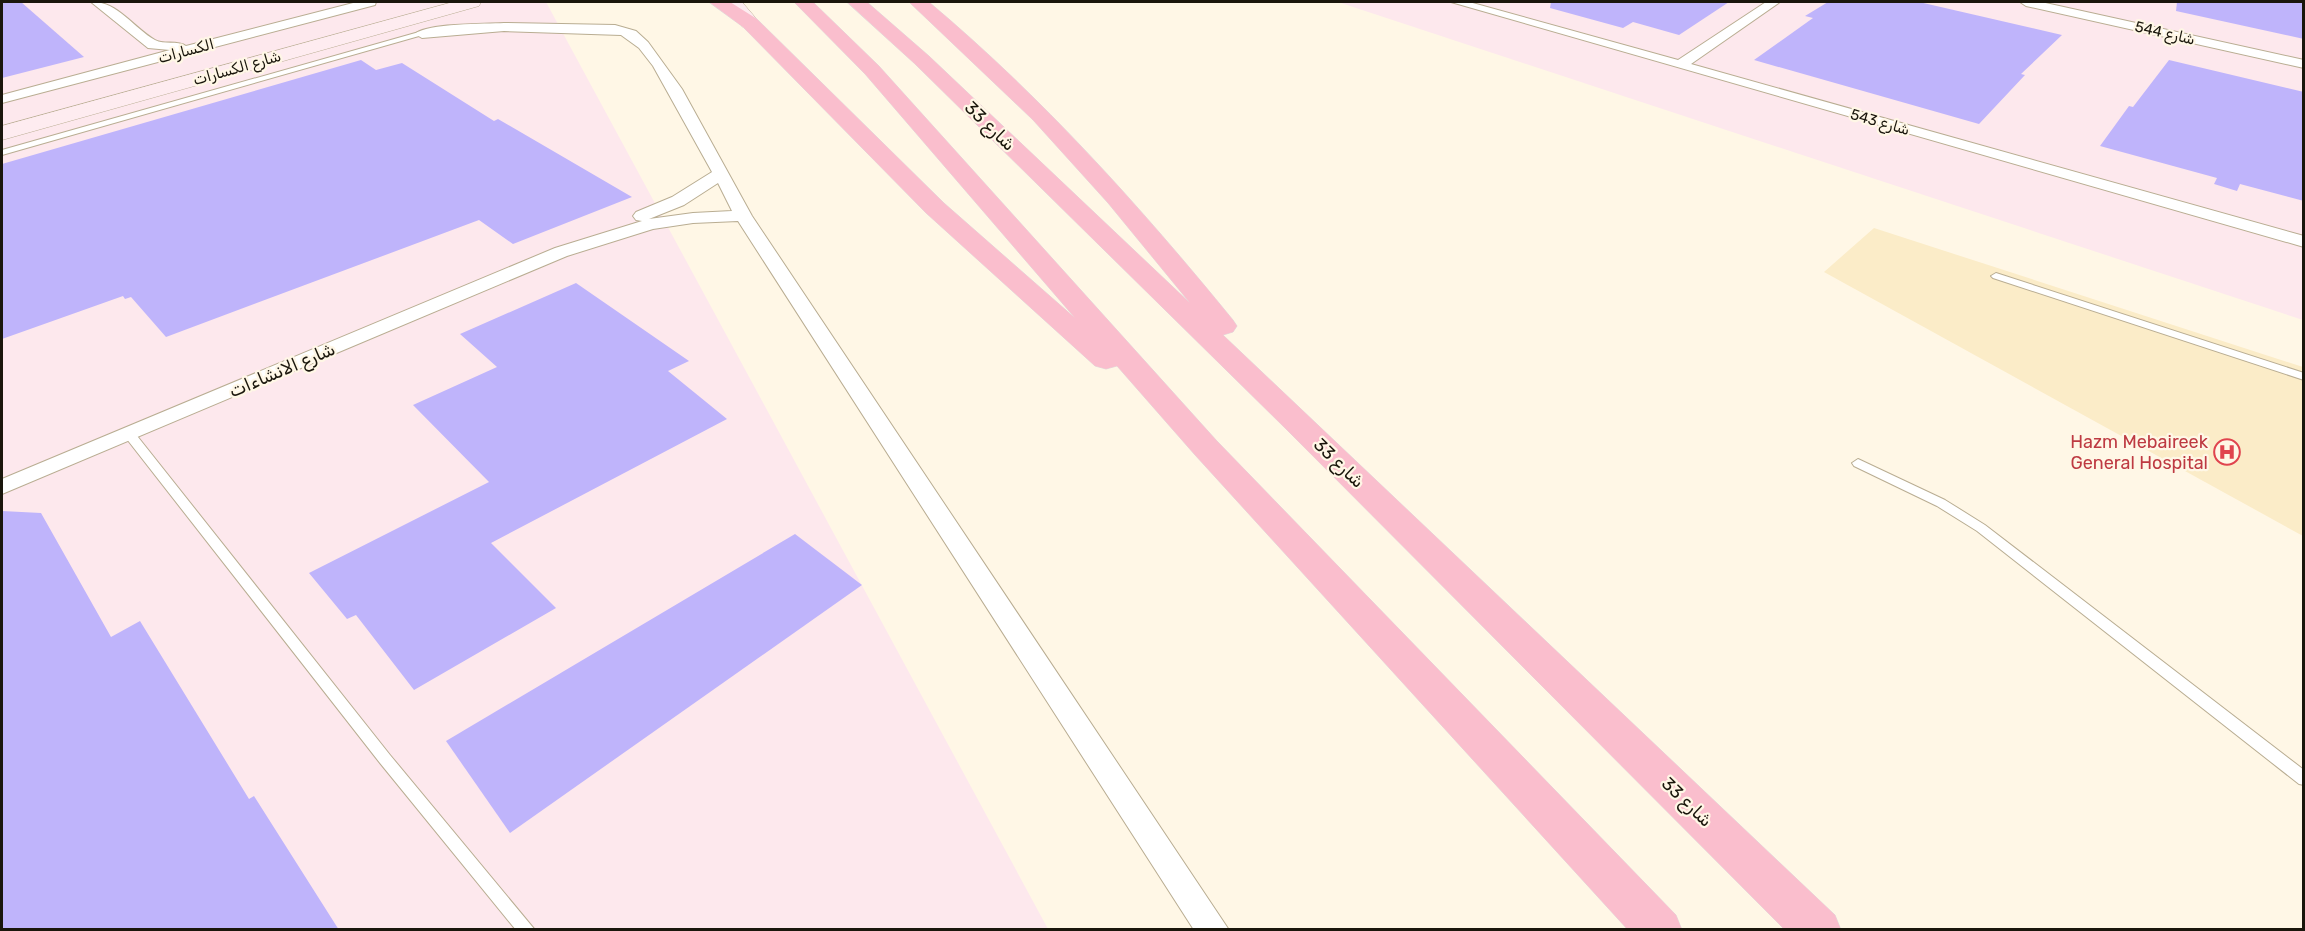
<svg xmlns="http://www.w3.org/2000/svg" width="2305" height="931" viewBox="0 0 2305 931" font-family="Rubik,'Noto Naskh Arabic',sans-serif">
<rect width="100%" height="100%" fill="#fff7e6"/>
<path fill="#fbecc8" d="M 1874,228 L 2303,367 L 2303,536 L 1824,272 Z"/>
<g fill="#fde8ed">
<path d="M 2,2 L 546,2 L 1048,929 L 2,930 Z"/>
<path d="M 1338,2 L 2303,2 L 2303,320 Z"/>
</g>
<g fill="#bfb4fb">
<path d="M 2,2 L 21,2 L 84,57 L 2,78 Z"/>
<path d="M 1551,2 L 1729,2 L 1679,35 L 1633,22 L 1623,28 L 1550,8 Z"/>
<path d="M 1828,2 L 1919,2 L 2062,35 L 2021,74 L 2025,75 L 1979,124 L 1754,60 L 1813,18 L 1805,16 Z"/>
<path d="M 2177,2 L 2304,2 L 2304,39 L 2176,11 Z"/>
<path d="M 361,60 L 376,70 L 402,63 L 494,121 L 498,119 L 632,197 L 513,244 L 479,220 L 166,337 L 131,297 L 125,299 L 123,296 L 2,339 L 2,164 Z"/>
<path d="M 2169,60 L 2304,92 L 2304,201 L 2240,184 L 2237,191 L 2214,184 L 2217,178 L 2100,146 L 2129,106 L 2133,107 Z"/>
<path d="M 576,283 L 689,361 L 668,371 L 727,419 L 491,543 L 556,608 L 414,690 L 356,615 L 347,619 L 309,573 L 489,482 L 413,405 L 497,367 L 460,334 Z"/>
<path d="M 2,511 L 41,513 L 111,637 L 140,621 L 249,799 L 254,796 L 339,930 L 2,930 Z"/>
<path d="M 795,534 L 862,585 L 510,833 L 446,741 Z"/>
</g>
<g fill="none" stroke-linecap="round" stroke-linejoin="round">
<g stroke="#b9ad92" stroke-width="2">
<g id="lane">
<path d="M 419,32 L 426,34 L 2,155 L 2,150 Z"/>
<path d="M 1996,273 L 2304,373 L 2304,380 L 1993,278 L 1991,276 Z"/>
<path d="M 130,431 L 134,432 L 390,755 L 535,930 L 516,930 L 380,763 L 126,438 L 124,435 L 126,432 Z"/>
<path d="M 1858,459 L 1945,500 L 1985,525 L 2304,770 L 2304,785 L 2299,784 L 1977,531 L 1937,506 L 1854,466 L 1852,463 Z"/>
</g>
</g>
<g stroke="#b9ad92" stroke-width="2">
<g id="street">
<path d="M 91,2 C 116,0 134,28 155,40 C 164,45 177,40 186,46 L 357,2 L 376,2 L 375,5 L 2,103 L 2,95 L 170,50 L 148,48 Z"/>
<path d="M 1451,2 L 1469,2 L 1678,60 L 1766,2 L 1780,2 L 1691,64 L 2304,236 L 2304,247 Z"/>
<path d="M 2020,2 L 2041,2 L 2304,60 L 2304,68 L 2026,6 Z"/>
<path d="M 504,23 L 615,25 L 636,31 L 648,42 L 682,89 L 752,216 L 1229,930 L 1194,930 L 738,221 L 693,223 L 653,229 L 567,256 L 2,494 L 2,479 L 555,248 L 642,221 L 636,220 L 633,216 L 636,212 L 672,197 L 712,172 L 653,66 L 639,48 L 621,35 L 504,31 L 422,38 L 415,34 C 427,23 486,24 504,23 ZM 718,183 L 732,211 L 693,213 L 649,219 L 684,205 Z"/>
</g>
</g>
<g stroke="#b9ad92" stroke-width="1">
<g id="secondary">
<path d="M 453,2 L 481,2 L 479,6 L 2,140 L 2,126 Z"/>
<path d="M 724,2 L 742,2 L 760,23 L 750,29 L 743,27 Z"/>
</g>
</g>
<g stroke="#dfdedd" stroke-width="1">
<g id="highway">
<path d="M 709,2 L 730,2 L 757,19 L 944,203 L 1075,318 L 865,74 L 794,2 L 813,2 L 879,66 L 1217,441 L 1676,915 L 1682,930 L 1628,930 L 1195,455 L 1117,366 L 1106,369 L 1095,366 L 926,213 L 743,27 Z"/>
<path d="M 847,2 L 867,2 L 929,56 L 1190,303 L 1108,203 L 1033,120 L 909,2 L 929,2 C 1042,97 1140,206 1233,320 L 1237,326 L 1233,332 L 1223,335 L 1835,915 L 1841,930 L 1785,930 L 1287,430 L 915,64 Z"/>
</g>
</g>
<use href="#lane" fill="#fff" fill-rule="evenodd"/>
<use href="#street" fill="#fff" fill-rule="evenodd"/>
<use href="#secondary" fill="#feecf0" fill-rule="evenodd"/>
<use href="#highway" fill="#fabecd" fill-rule="evenodd"/>
</g>
<defs>
<g id="hospital-ring" transform="scale(1.35)"><circle r="9.5" fill="#fff7e6" stroke="#e0444e" stroke-width="1.5"/><path d="M-5-5h3v3.5h4V-5h3V5h-3V1.5h-4V5h-3Z" fill="#e0444e"/></g>
</defs>
<g fill-rule="evenodd">
<use href="#hospital-ring" x="2227" y="452"/>
</g>
<g text-anchor="middle" stroke-width="4.5" stroke-linejoin="round" paint-order="stroke">
<g font-size="15" fill="#1a160c" stroke="#fff7e6">
<text transform="translate(2165 33) rotate(13)" y="5">شارع 544</text>
<text transform="translate(186 51) rotate(-15)" y="5">الكسارات</text>
<text transform="translate(237 68) rotate(-16)" y="5">شارع الكسارات</text>
<text transform="translate(1880 122) rotate(16)" y="5">شارع 543</text>
</g>
<g font-size="18" fill="#1a160c" stroke="#fff7e6">
<text transform="translate(990 126) rotate(44)" y="6">شارع 33</text>
<text transform="translate(282 370) rotate(-23)" y="6">شارع الانشاءات</text>
<text transform="translate(1339 463) rotate(44)" y="6">شارع 33</text>
<text transform="translate(1687 802) rotate(44)" y="6">شارع 33</text>
</g>
<g font-size="18" fill="#be3a42" stroke="#fff7e6" text-anchor="end">
<text x="2208" y="448">Hazm Mebaireek<tspan x="2208" dy="21">General Hospital</tspan></text>
</g>
</g>
<rect width="2305" height="931" fill="none" stroke="#1a160c" stroke-width="6"/>
</svg>
